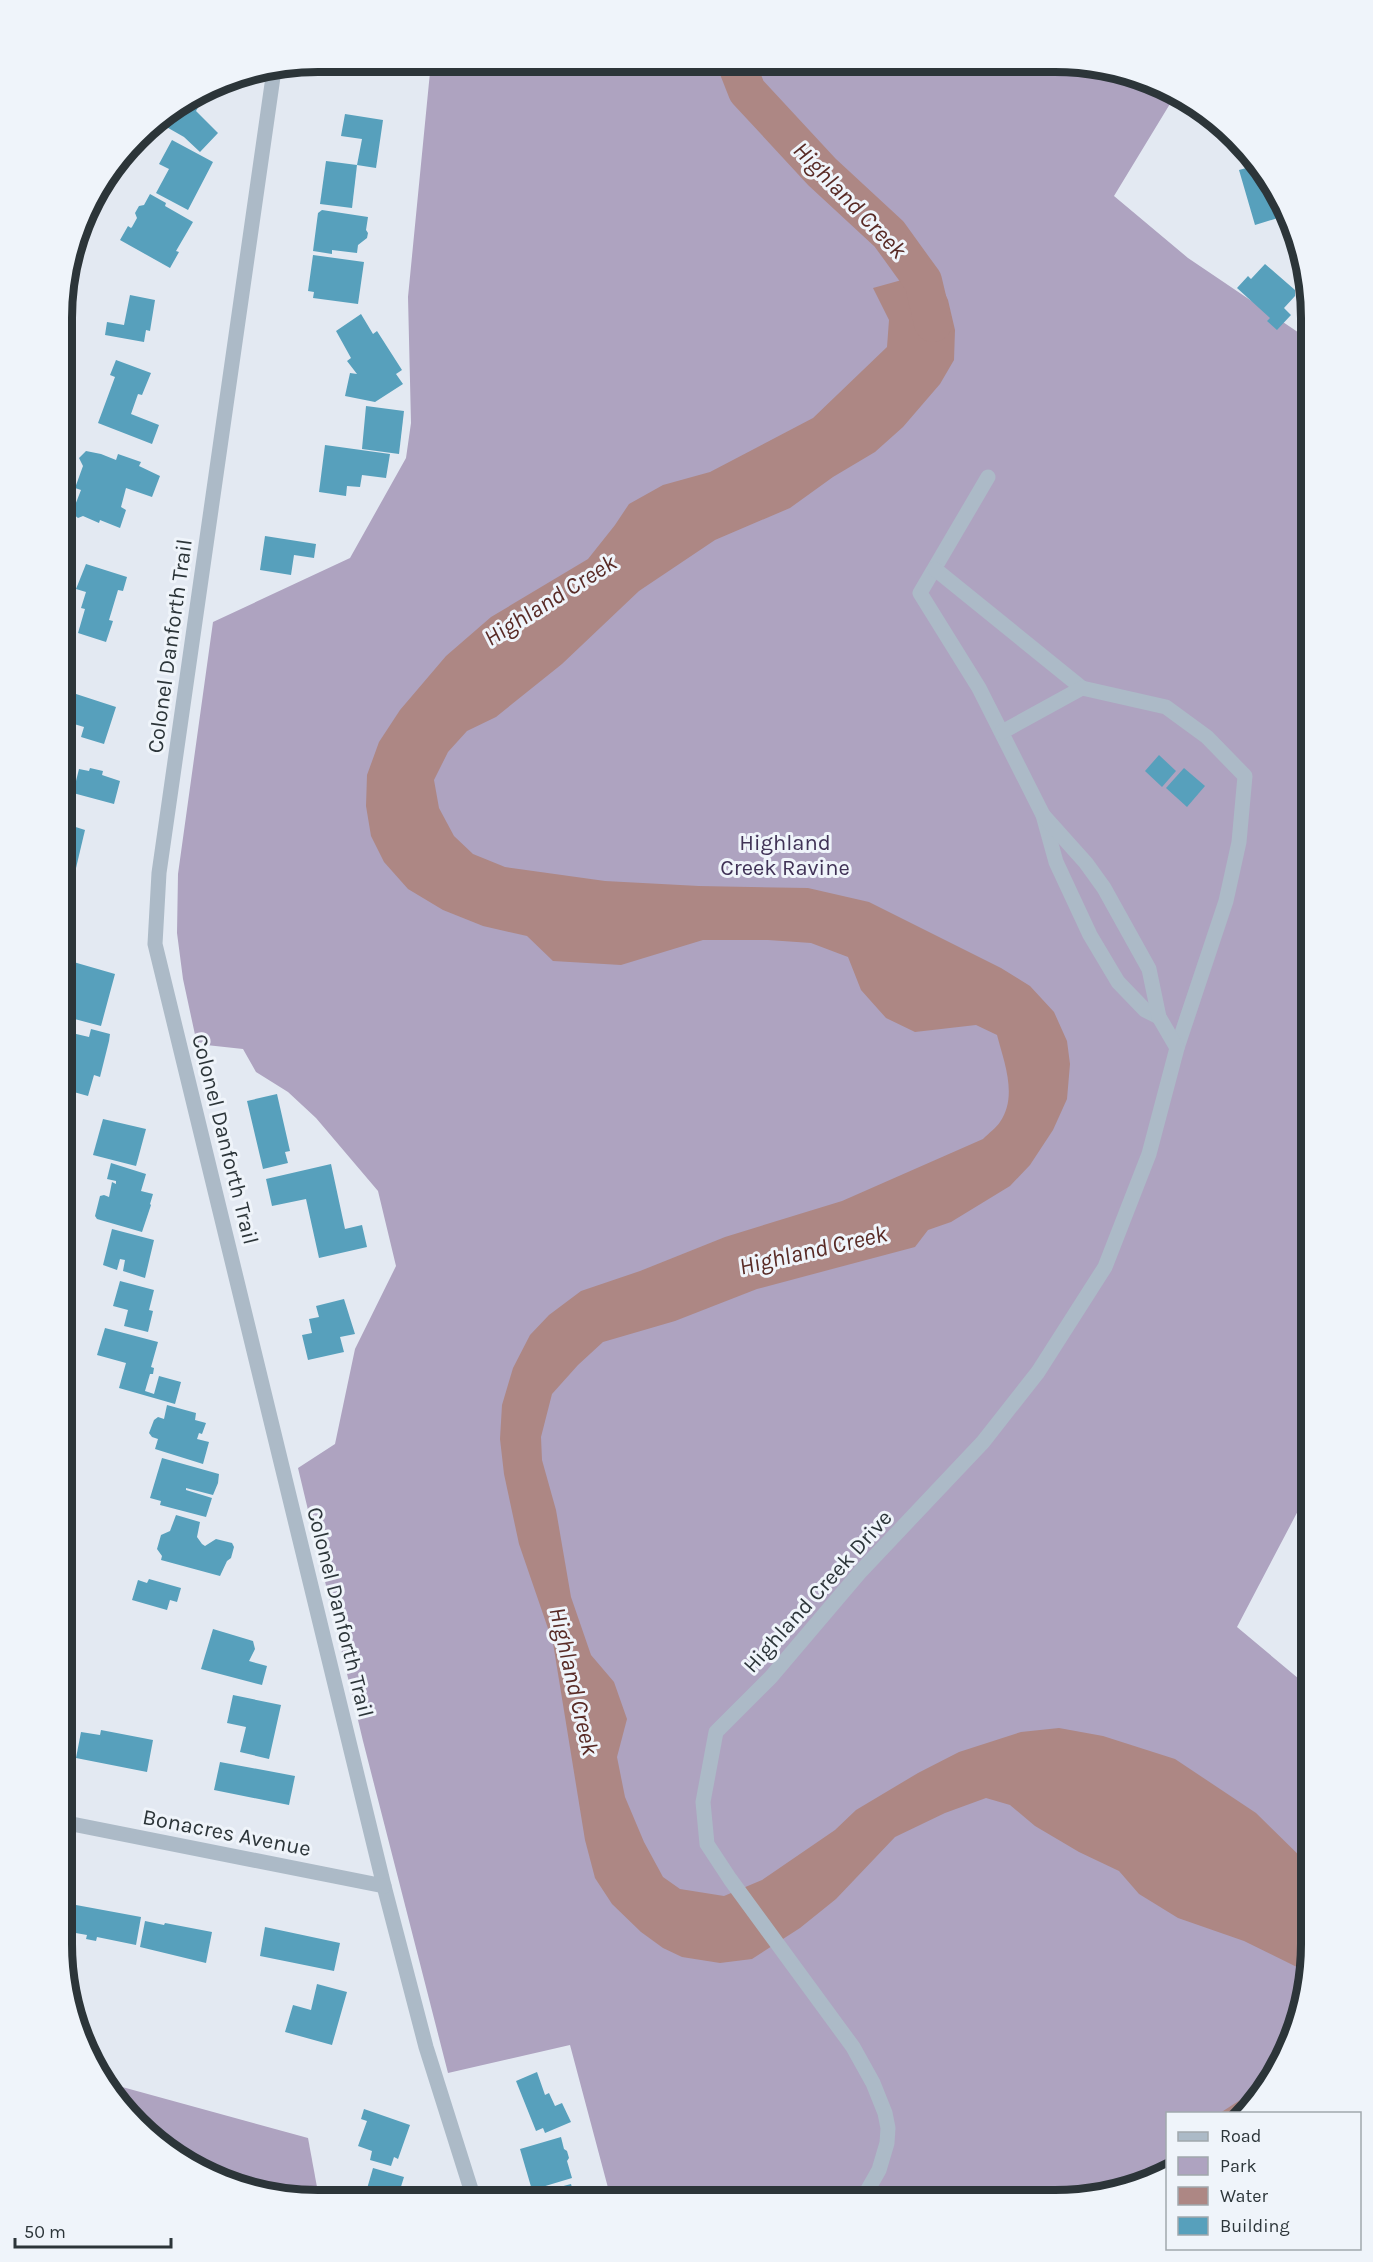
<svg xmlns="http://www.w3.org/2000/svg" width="1373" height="2262" viewBox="0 0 1373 2262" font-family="Karla,sans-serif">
<rect width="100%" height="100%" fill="#e3e9f2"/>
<g fill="#aea3c0">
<path d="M 431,62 L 1089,64 L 1154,81 L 1176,94 L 1114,196 L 1188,258 L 1311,341 L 1311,1486 L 1237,1627 L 1311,1689 L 1311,1961 L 1298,2027 L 1259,2100 L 1245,2113 L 1168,2114 L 1167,2173 L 1153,2181 L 1056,2200 L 611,2199 L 570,2045 L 448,2073 L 363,1741 L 298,1468 L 335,1444 L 355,1349 L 396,1266 L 378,1191 L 316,1118 L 288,1092 L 256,1072 L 243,1049 L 197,1044 L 183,979 L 177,933 L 178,874 L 213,622 L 350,558 L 406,458 L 411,423 L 408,297 Z"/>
<path d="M 104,2082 L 308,2138 L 319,2198 L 285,2198 L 220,2181 L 162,2148 L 114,2100 Z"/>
</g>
<g fill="#ad8784">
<path d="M 934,271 L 948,300 L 955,330 L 954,360 L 940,384 L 903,427 L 875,452 L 833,477 L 790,508 L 715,540 L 639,591 L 562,664 L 496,717 L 467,731 L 448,752 L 434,780 L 439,808 L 454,836 L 473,854 L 505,867 L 605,881 L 699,886 L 808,888 L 869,902 L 1001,968 L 1030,986 L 1054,1012 L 1067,1041 L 1070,1064 L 1067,1099 L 1053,1130 L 1030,1165 L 1010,1186 L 951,1222 L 928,1230 L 915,1247 L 757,1289 L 675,1321 L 603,1342 L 578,1365 L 552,1394 L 541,1437 L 542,1460 L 556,1510 L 571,1597 L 591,1655 L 614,1682 L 627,1719 L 617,1757 L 625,1797 L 644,1842 L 663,1877 L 680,1889 L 724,1896 L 762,1880 L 835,1830 L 856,1810 L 918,1773 L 959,1752 L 1021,1732 L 1059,1728 L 1103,1736 L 1175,1759 L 1256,1813 L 1311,1867 L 1311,1961 L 1309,1973 L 1244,1941 L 1178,1918 L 1139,1894 L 1119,1871 L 1079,1852 L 1035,1826 L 1010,1805 L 986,1798 L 945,1813 L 895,1837 L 836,1899 L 800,1928 L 752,1959 L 720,1963 L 682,1957 L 663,1948 L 641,1932 L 612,1904 L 595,1878 L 585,1840 L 553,1643 L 519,1544 L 504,1474 L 500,1439 L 502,1405 L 513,1368 L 530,1335 L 549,1315 L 581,1291 L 640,1271 L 725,1237 L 842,1201 L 983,1139 C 989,1133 996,1128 1000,1122 C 1018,1096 1004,1062 997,1035 L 976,1025 L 915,1032 L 886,1018 L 861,990 L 848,957 L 811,943 L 768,940 L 703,940 L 621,965 L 553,961 L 527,936 L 483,926 L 443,910 L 408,889 L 384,862 L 371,836 L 366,806 L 367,775 L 379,742 L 400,710 L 446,656 L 491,617 L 588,559 L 615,525 L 629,504 L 663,485 L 710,472 L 813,418 L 887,347 L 889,320 L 873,288 Z"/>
<path d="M 1268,2082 L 1259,2100 L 1245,2113 L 1220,2113 Z"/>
</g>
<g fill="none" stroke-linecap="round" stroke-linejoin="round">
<path stroke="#ad8784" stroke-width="38" d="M 736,63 L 747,91 L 822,172 L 889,234 L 923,281 L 933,323"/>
</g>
<g fill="#57a0bc">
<path d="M 205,90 L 207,91 L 196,111 L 218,133 L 200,152 L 184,137 L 156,121 Z"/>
<path d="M 345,114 L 383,120 L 376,168 L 357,165 L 362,139 L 341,136 Z"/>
<path d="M 172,140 L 213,162 L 188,210 L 156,193 L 169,169 L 159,164 Z"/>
<path d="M 1245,148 L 1259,162 L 1271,184 L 1281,217 L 1255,225 L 1239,170 L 1250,167 Z"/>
<path d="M 326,161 L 357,165 L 352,208 L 320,204 Z"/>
<path d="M 150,194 L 166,203 L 165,206 L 193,222 L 176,251 L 179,252 L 170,268 L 120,240 L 128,226 L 131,228 L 132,227 L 137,218 L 135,213 L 139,206 L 144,205 Z"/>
<path d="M 322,210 L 368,217 L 366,230 L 368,233 L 367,238 L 358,245 L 357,253 L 332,250 L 332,254 L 313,251 L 318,213 Z"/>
<path d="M 313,255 L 364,262 L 358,304 L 313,298 L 314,292 L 308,291 Z"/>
<path d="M 1265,264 L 1295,290 L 1295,296 L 1284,308 L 1291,315 L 1277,330 L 1267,321 L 1270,318 L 1237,288 L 1248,276 L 1251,279 Z"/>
<path d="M 130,295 L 155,300 L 150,331 L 146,330 L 144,342 L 105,335 L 107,322 L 124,325 Z"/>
<path d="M 361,314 L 373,334 L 377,331 L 402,370 L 396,374 L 403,384 L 375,402 L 345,396 L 350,373 L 357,374 L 347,361 L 351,358 L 336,331 Z"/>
<path d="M 116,360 L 151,373 L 142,395 L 138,394 L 131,414 L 159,425 L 152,444 L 98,423 L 115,377 L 110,375 Z"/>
<path d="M 366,406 L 404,411 L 399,454 L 362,449 Z"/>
<path d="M 325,445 L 390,454 L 386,478 L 362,475 L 360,487 L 347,486 L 346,496 L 319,492 Z"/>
<path d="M 86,451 L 101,454 L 116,460 L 118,454 L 141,462 L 139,466 L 160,476 L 152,497 L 126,488 L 121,507 L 126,510 L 120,528 L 100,520 L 99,523 L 83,516 L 78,518 L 72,513 L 81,490 L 75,488 L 83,466 L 79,458 Z"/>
<path d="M 265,536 L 316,544 L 314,558 L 294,555 L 291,575 L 260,570 Z"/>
<path d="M 86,564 L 127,577 L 123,591 L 118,590 L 109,620 L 113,621 L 106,642 L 78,633 L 85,609 L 81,608 L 86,592 L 76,589 Z"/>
<path d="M 73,693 L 116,707 L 104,744 L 81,737 L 84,727 L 64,721 Z"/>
<path d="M 1159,755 L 1176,771 L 1162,787 L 1145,771 Z"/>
<path d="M 90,768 L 103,771 L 102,775 L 120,781 L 114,804 L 73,793 L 79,769 L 89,771 Z"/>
<path d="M 1184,768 L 1205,786 L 1187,807 L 1166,788 Z"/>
<path d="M 63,823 L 85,830 L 76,868 L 63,864 Z"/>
<path d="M 63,879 L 69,881 L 66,892 L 73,894 L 64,928 Z"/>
<path d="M 70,961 L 115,974 L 101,1026 L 67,1017 L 74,991 L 63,988 Z"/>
<path d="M 91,1029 L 110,1034 L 109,1041 L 100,1077 L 94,1075 L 88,1096 L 63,1089 L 63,1056 L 67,1039 L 70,1040 L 72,1033 L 89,1037 Z"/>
<path d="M 277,1094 L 290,1151 L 285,1152 L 288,1163 L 263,1169 L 247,1101 Z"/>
<path d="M 103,1119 L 146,1129 L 136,1166 L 93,1155 Z"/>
<path d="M 111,1163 L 146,1174 L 141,1191 L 153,1194 L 150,1204 L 151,1205 L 142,1232 L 97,1219 L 95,1216 L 100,1196 L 104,1195 L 109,1197 L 112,1182 L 116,1184 L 116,1181 L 107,1179 Z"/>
<path d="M 331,1164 L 345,1229 L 362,1225 L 367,1247 L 319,1258 L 306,1199 L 272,1206 L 266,1179 Z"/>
<path d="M 112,1229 L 154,1240 L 145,1278 L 123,1271 L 125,1260 L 120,1259 L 117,1270 L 103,1265 Z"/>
<path d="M 120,1281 L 154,1290 L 149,1310 L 153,1311 L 148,1332 L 124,1326 L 128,1310 L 113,1306 Z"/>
<path d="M 344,1299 L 355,1334 L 340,1337 L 344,1352 L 308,1360 L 302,1335 L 312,1333 L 309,1319 L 319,1317 L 316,1306 Z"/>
<path d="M 105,1328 L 158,1342 L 151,1367 L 154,1368 L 153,1374 L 150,1374 L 145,1391 L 154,1394 L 159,1376 L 181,1382 L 175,1404 L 119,1388 L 126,1363 L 97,1355 Z"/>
<path d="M 167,1405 L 196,1413 L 195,1420 L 206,1423 L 202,1434 L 199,1433 L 197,1439 L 209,1442 L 203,1464 L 155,1449 L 158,1439 L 152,1437 L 149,1433 L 154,1420 L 158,1417 L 164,1419 Z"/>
<path d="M 162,1458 L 219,1474 L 218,1483 L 213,1495 L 186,1488 L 186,1490 L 212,1498 L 206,1517 L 160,1505 L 161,1501 L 150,1498 Z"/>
<path d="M 176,1515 L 200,1522 L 197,1537 L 202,1544 L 205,1546 L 216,1539 L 232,1543 L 234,1547 L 231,1558 L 227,1561 L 220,1576 L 161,1560 L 162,1556 L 157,1549 L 161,1535 L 170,1531 Z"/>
<path d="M 149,1579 L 181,1588 L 177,1602 L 170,1600 L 167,1610 L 132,1600 L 138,1580 L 147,1583 Z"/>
<path d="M 213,1629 L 253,1641 L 255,1649 L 249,1661 L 267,1666 L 262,1685 L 201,1669 Z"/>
<path d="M 233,1695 L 281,1705 L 269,1759 L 240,1752 L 246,1727 L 227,1723 Z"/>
<path d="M 62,1720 L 73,1722 L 67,1754 L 62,1753 Z"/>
<path d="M 101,1730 L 153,1740 L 147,1772 L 76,1758 L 81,1732 L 100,1735 Z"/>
<path d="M 220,1762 L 295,1776 L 289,1805 L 214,1790 Z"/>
<path d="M 62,1897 L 73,1899 L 67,1929 L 62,1928 Z"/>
<path d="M 76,1905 L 141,1917 L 136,1945 L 97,1937 L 96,1941 L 86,1939 L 87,1935 L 70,1932 Z"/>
<path d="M 145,1921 L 164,1925 L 165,1923 L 212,1932 L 206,1963 L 140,1947 Z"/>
<path d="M 265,1927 L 340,1943 L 334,1971 L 260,1956 Z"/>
<path d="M 317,1984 L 347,1992 L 332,2045 L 285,2032 L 293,2005 L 311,2010 Z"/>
<path d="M 537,2072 L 545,2095 L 549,2093 L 555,2106 L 562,2103 L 571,2122 L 545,2133 L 543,2128 L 536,2131 L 516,2081 Z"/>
<path d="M 364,2109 L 410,2125 L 398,2159 L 394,2157 L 391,2166 L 370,2160 L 372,2151 L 358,2146 L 367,2121 L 361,2119 Z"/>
<path d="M 561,2137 L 564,2149 L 567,2151 L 569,2158 L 567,2161 L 572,2178 L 532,2190 L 520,2149 Z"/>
<path d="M 373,2168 L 404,2177 L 399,2193 L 412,2197 L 412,2199 L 364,2199 Z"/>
<path d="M 571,2184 L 575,2199 L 531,2199 L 530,2195 Z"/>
</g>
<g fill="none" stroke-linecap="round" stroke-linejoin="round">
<g stroke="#acbac7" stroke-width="15">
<path d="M 274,70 L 159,873 L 155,944 L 384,1886 L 426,2047 L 474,2199"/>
<path d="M 988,477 L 920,593 L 979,688 L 1043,815 L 1056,862 L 1090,935 L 1118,982 L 1145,1010 L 1159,1017"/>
<path d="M 935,569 L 1082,688"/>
<path d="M 1002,732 L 1082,688 L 1166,707 L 1207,737 L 1245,776 L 1239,842 L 1226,901 L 1177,1048"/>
<path d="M 62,1822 L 384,1886"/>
<path d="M 862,2200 L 879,2170 L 887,2143 L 888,2128 L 885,2113 L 873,2083 L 853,2047 L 730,1879 L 707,1844 L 703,1802 L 716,1732 L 771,1677 L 861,1571 L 983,1442 L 1038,1372 L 1105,1267 L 1149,1154 L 1177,1048 L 1159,1017 L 1149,969 L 1104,888 L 1086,863 L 1043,815"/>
</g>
</g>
<g text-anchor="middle" stroke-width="6" stroke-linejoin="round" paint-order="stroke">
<g font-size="22" fill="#2c3539" stroke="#eff4fa">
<text transform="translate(169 646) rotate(-82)" y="8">Colonel Danforth Trail</text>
<text transform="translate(226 1139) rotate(76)" y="8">Colonel Danforth Trail</text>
<text transform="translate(817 1591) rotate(-48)" y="8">Highland Creek Drive</text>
<text transform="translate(341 1612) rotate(76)" y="8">Colonel Danforth Trail</text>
<text transform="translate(227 1832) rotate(11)" y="8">Bonacres Avenue</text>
</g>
<g font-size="22" fill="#403256" stroke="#eff4fa">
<text x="785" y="850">Highland<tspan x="785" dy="25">Creek Ravine</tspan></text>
</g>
<g font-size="24" font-style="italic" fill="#582a25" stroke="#eff4fa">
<text transform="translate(850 200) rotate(46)" y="8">Highland Creek</text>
<text transform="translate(550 600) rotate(-32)" y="8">Highland Creek</text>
<text transform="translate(813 1250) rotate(-13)" y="8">Highland Creek</text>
<text transform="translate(574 1681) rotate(77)" y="8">Highland Creek</text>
</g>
</g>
<path d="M0 0H1373V2262H0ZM318 72H1055A246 246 0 0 1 1301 318V1944A246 246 0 0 1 1055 2190H318A246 246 0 0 1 72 1944V318A246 246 0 0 1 318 72Z" fill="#eff4fa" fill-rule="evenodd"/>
<path fill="none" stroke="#2c3539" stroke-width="8" d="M318 72H1055A246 246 0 0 1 1301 318V1944A246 246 0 0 1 1055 2190H318A246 246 0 0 1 72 1944V318A246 246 0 0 1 318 72Z"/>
<rect x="1166" y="2112" width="195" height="138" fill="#eff4fa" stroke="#a1a8ad" stroke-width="1.5"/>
<rect x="1178" y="2132" width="30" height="9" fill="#acbac7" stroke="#a1a8ad" stroke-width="1.5"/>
<text x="1220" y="2142" font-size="18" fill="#2c3539">Road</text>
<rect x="1178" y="2157" width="30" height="18" fill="#aea3c0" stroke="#a1a8ad" stroke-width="1.5"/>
<text x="1220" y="2172" font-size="18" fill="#2c3539">Park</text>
<rect x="1178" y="2187" width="30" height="18" fill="#ad8784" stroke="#a1a8ad" stroke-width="1.5"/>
<text x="1220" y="2202" font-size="18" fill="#2c3539">Water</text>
<rect x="1178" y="2217" width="30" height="18" fill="#57a0bc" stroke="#a1a8ad" stroke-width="1.5"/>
<text x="1220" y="2232" font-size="18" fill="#2c3539">Building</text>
<path d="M15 2238v9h156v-9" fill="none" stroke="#2c3539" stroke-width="3"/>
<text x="24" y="2238" font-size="18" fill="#2c3539" stroke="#eff4fa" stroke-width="4.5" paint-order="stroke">50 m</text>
</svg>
